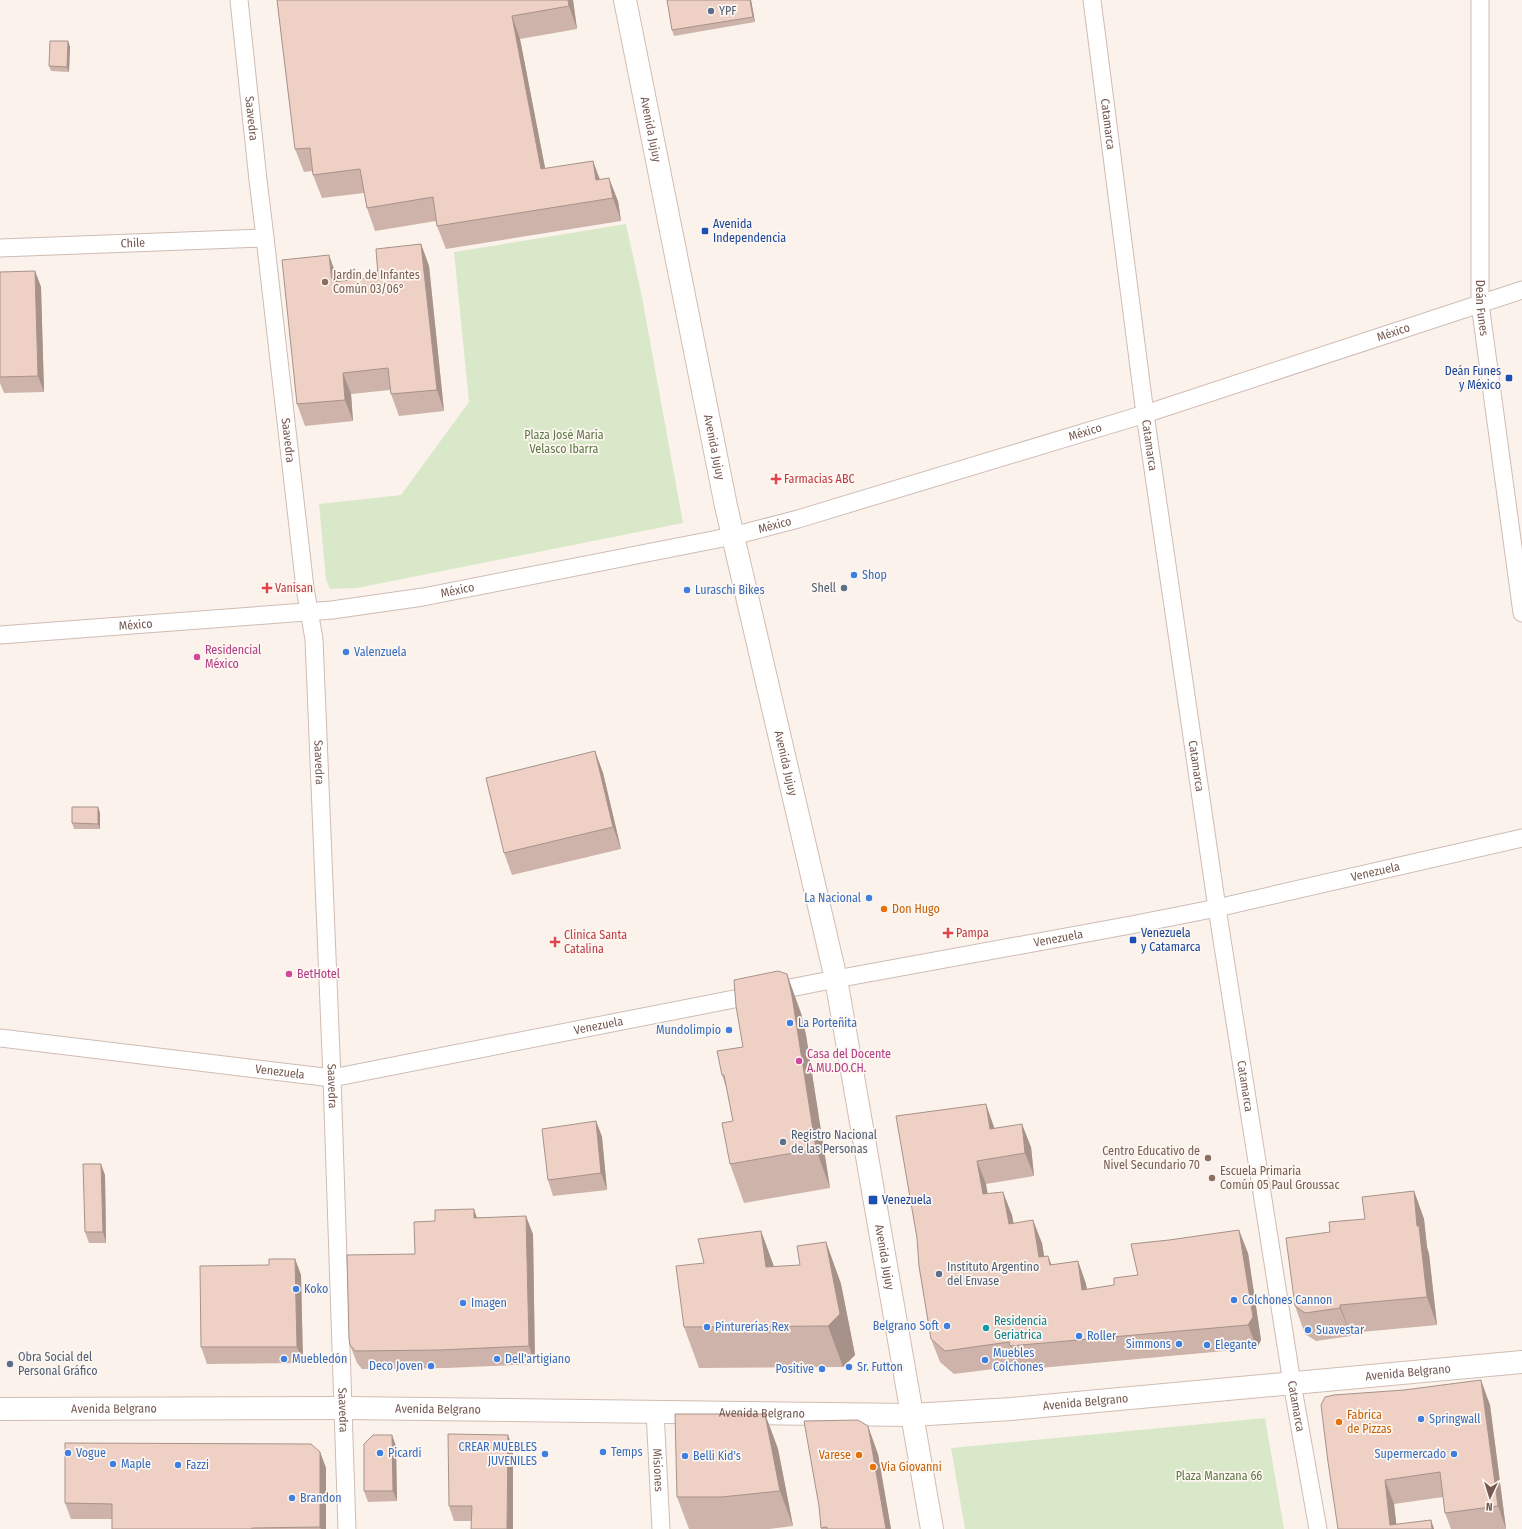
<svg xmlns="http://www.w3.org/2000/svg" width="1522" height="1529" viewBox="0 0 1522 1529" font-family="'Fira Sans Condensed',sans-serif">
<rect width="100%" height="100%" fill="#fbf3eb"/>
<g fill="#dae8ca">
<path d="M 626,224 L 642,297 L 683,523 L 357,588 L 330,589 L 326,580 L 319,504 L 401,495 L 469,402 L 454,252 Z"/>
<path d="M 1265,1418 L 1284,1529 L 965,1529 L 951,1448 Z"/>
</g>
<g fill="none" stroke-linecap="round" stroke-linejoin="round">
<g stroke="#cfbcb4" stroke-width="19">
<g id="minor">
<path id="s1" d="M 239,0 L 258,180 L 264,229 L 305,588 L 314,639 L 332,1078 L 347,1529"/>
<path id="s2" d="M 1092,0 L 1145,414 L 1217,908 L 1292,1383 L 1318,1529"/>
<path id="s3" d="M 1480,0 L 1480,304 L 1522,613"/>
<path id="s4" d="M 0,248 L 265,238"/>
<path id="s5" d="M 0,635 L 332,610 L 423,597 L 733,536 L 798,519 L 1145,414 L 1522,290"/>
<path id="s6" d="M 0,1038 L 332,1078 L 836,979 L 1131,925 L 1217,908 L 1522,838"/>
<path id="s7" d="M 655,1411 L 661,1529"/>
</g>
</g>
<g stroke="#d1bcb2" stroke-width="24">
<g id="secondary">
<path id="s8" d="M 625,0 L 726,506 L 836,979 L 932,1529"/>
<path id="s9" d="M 0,1409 L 344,1408 L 912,1415 L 1011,1409 L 1522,1362"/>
</g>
</g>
<use href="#minor" stroke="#fff" stroke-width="17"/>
<use href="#secondary" stroke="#fff" stroke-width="22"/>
</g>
<g fill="#cdb3a9">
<path d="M 277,0 L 573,0 L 577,29 L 520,39 L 545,169 L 593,161 L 600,179 L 618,201 L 621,221 L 446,249 L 437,226 L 436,221 L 375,231 L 367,208 L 364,193 L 322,198 L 313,175 L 313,171 L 304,172 L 295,149 Z"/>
<path d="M 667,0 L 751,0 L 755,22 L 674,36 L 672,30 Z"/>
<path d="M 68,41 L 70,47 L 69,72 L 51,71 L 49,66 Z"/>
<path d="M 421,244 L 429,266 L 444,411 L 399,416 L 391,394 L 390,390 L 351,394 L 353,421 L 305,426 L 297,404 L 337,277 L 337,281 L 378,277 Z"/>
<path d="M 35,271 L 41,287 L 44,392 L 4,393 L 0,383 L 0,377 Z"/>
<path d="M 595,751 L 603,773 L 621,849 L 512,875 L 504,853 Z"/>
<path d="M 98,807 L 100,813 L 100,829 L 74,829 L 72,823 Z"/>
<path d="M 801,1013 L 806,1035 L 830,1188 L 744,1203 L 730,1164 L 733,1121 L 727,1090 L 722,1075 L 743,1047 Z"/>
<path d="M 596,1121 L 602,1137 L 607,1190 L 553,1196 L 548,1180 Z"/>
<path d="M 994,1128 L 1031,1147 L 1034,1176 L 986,1184 L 987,1194 L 1012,1215 L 1013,1223 L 1042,1243 L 1044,1256 L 1048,1256 L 1051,1265 L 1078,1261 L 1086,1284 L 1087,1289 L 1114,1285 L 1138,1275 L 1248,1253 L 1261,1340 L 1257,1348 L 1018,1370 L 1017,1366 L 954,1374 L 940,1362 L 931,1339 L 919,1266 Z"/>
<path d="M 105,1175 L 106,1243 L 89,1243 L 85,1232 Z"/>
<path d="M 1414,1191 L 1424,1219 L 1427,1247 L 1429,1254 L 1437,1325 L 1350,1333 L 1351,1336 L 1316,1341 L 1305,1334 L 1295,1306 L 1330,1232 L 1365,1219 Z"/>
<path d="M 477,1217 L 533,1234 L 535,1364 L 447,1368 L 362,1369 L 357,1363 L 350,1345 L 415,1254 L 435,1221 Z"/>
<path d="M 761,1231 L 774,1267 L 800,1265 L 826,1242 L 841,1284 L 855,1355 L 843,1367 L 699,1368 L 684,1327 L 704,1263 Z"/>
<path d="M 295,1259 L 301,1275 L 303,1363 L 207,1364 L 201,1347 L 269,1265 Z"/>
<path d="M 1404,1390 L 1490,1405 L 1506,1529 L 1451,1529 L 1445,1513 L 1443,1497 L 1394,1504 L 1396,1525 L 1431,1520 L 1434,1529 L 1338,1529 Z"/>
<path d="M 765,1414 L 778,1449 L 793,1526 L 769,1529 L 689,1529 L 677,1497 Z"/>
<path d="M 396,1446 L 397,1501 L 368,1502 L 364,1491 Z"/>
<path d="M 513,1449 L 471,1521 L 454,1521 L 449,1506 Z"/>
<path d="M 320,1452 L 326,1468 L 326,1529 L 112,1529 L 112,1519 L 71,1519 L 65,1503 Z"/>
<path d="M 878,1454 L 891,1529 L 821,1529 L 821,1528 Z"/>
</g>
<g fill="#a7928a">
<path d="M 568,0 L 573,0 L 577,29 L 569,6 Z"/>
<path d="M 750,0 L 751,0 L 755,22 L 753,17 Z"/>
<path d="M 512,16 L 520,39 L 550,193 L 541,169 Z"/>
<path d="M 68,41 L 70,47 L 69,72 L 67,67 Z"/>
<path d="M 593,161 L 601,184 L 596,180 Z"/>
<path d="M 609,178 L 618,201 L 621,221 L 613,198 Z"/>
<path d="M 421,244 L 429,266 L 444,411 L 437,390 Z"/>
<path d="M 329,255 L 337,277 L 339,303 L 332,282 Z"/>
<path d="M 35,271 L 41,287 L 44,392 L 38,376 Z"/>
<path d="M 343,373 L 351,394 L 353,421 L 345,400 Z"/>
<path d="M 595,751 L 603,773 L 621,849 L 613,827 Z"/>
<path d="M 98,807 L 100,813 L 100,829 L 98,824 Z"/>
<path d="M 787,974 L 801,1013 L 806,1035 L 830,1188 L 816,1149 Z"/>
<path d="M 986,1104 L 994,1127 L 999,1152 L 990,1129 Z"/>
<path d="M 596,1121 L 602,1137 L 607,1190 L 601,1173 Z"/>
<path d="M 1022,1124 L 1031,1147 L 1034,1176 L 1025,1153 Z"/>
<path d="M 977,1161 L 986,1184 L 992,1218 L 983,1194 Z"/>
<path d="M 101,1164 L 105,1175 L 106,1243 L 103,1232 Z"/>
<path d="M 1414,1191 L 1424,1219 L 1427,1247 L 1429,1254 L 1437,1325 L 1427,1297 L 1417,1226 Z"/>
<path d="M 1003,1192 L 1012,1215 L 1018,1247 L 1009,1224 Z"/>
<path d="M 474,1209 L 480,1227 L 474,1218 Z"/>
<path d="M 526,1216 L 533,1234 L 535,1364 L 529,1346 Z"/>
<path d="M 1033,1220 L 1042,1243 L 1048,1280 L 1039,1257 Z"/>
<path d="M 1239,1230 L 1248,1253 L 1261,1340 L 1257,1348 L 1248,1325 Z"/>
<path d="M 761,1231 L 776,1272 L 766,1267 Z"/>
<path d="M 826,1242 L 841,1284 L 855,1355 L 843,1367 L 828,1326 Z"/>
<path d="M 1048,1256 L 1057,1279 L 1050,1265 Z"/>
<path d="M 295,1259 L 301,1275 L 303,1363 L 297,1347 Z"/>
<path d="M 1078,1261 L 1086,1284 L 1090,1313 L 1082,1290 Z"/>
<path d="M 1340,1305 L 1350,1333 L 1351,1336 L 1340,1308 Z"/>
<path d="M 1481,1380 L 1490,1405 L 1506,1529 L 1498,1506 Z"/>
<path d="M 765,1414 L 778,1449 L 793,1526 L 780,1491 Z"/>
<path d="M 868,1426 L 878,1454 L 891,1529 L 886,1529 Z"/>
<path d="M 392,1435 L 396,1446 L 397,1501 L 393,1491 Z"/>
<path d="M 508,1435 L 513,1449 L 513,1529 L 507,1529 Z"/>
<path d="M 320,1452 L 326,1468 L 326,1529 L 321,1529 L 320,1527 Z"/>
<path d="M 1385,1480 L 1394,1504 L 1397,1529 L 1390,1525 Z"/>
<path d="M 1431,1520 L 1434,1529 L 1432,1529 Z"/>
</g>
<g fill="#eed0c5" stroke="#a7928a">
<path d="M 277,0 L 568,0 L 569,6 L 512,16 L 541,169 L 593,161 L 596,180 L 609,178 L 613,198 L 437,226 L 433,197 L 367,208 L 360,169 L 313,175 L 310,148 L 295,149 Z"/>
<path d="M 667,0 L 750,0 L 753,17 L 672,30 Z"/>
<path d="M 50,41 L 68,41 L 67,67 L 49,66 Z"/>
<path d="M 421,244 L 437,390 L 391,394 L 388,368 L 343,373 L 345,400 L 297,404 L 282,260 L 329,255 L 332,282 L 378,277 L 376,249 Z"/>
<path d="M 35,271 L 38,376 L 0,377 L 0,272 Z"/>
<path d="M 595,751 L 613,827 L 504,853 L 486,778 Z"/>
<path d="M 72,807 L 98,807 L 98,824 L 72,823 Z"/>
<path d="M 778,971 L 787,974 L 792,996 L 816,1149 L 730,1164 L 722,1123 L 733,1121 L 724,1075 L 722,1075 L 717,1051 L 743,1047 L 736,1006 L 734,980 Z"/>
<path d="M 986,1104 L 990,1129 L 1022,1124 L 1025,1153 L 977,1161 L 983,1194 L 1003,1192 L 1009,1224 L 1033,1220 L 1039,1257 L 1048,1256 L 1050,1265 L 1078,1261 L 1082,1290 L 1114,1285 L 1114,1278 L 1138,1275 L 1131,1244 L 1169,1240 L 1239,1230 L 1253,1317 L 1248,1325 L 1010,1346 L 1009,1342 L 945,1351 L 931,1339 L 919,1266 L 917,1238 L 896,1116 Z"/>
<path d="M 596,1121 L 601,1173 L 548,1180 L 542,1129 Z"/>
<path d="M 83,1164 L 101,1164 L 103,1232 L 85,1232 Z"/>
<path d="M 1414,1191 L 1417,1226 L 1419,1226 L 1427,1297 L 1340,1305 L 1340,1308 L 1305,1313 L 1295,1306 L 1286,1238 L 1330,1232 L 1329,1222 L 1365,1219 L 1362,1197 Z"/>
<path d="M 474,1209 L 474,1218 L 526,1216 L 529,1346 L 440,1350 L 355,1351 L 350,1345 L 349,1339 L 347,1255 L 415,1254 L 414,1222 L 435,1221 L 435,1210 Z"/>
<path d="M 761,1231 L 766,1267 L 800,1265 L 797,1246 L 826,1242 L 840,1314 L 828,1326 L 684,1327 L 676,1266 L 704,1263 L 698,1239 Z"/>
<path d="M 269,1259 L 295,1259 L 297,1347 L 201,1347 L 200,1266 L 269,1265 Z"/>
<path d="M 1481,1380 L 1498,1506 L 1445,1513 L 1440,1472 L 1385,1480 L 1390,1525 L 1431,1520 L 1432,1529 L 1338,1529 L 1328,1462 L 1321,1405 L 1325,1397 L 1334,1395 L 1404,1390 Z"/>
<path d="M 675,1414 L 765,1414 L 780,1491 L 721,1497 L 677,1497 Z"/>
<path d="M 858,1420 L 868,1426 L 886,1529 L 827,1529 L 827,1527 L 821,1528 L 819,1506 L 804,1421 Z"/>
<path d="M 448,1434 L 508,1435 L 507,1529 L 471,1529 L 472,1506 L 449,1506 Z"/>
<path d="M 373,1435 L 392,1435 L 393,1491 L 364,1491 L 364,1444 Z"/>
<path d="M 65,1443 L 311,1444 L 320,1452 L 320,1527 L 252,1528 L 252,1529 L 112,1529 L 112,1504 L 65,1503 Z"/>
</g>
<g fill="#5c6f8a" stroke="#fef7f1" stroke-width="1.5">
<circle cx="711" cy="11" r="4"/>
<circle cx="844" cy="588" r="4"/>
<circle cx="783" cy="1142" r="4"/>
<circle cx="939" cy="1274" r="4"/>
<circle cx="10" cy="1364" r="4"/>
</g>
<g fill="#1a4fb4" stroke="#fef7f1" stroke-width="1.5">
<rect x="701" y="227" width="8" height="8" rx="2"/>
<rect x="1505" y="374" width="8" height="8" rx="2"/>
<rect x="1129" y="936" width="8" height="8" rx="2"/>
<rect x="868" y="1195" width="10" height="10" rx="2"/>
</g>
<g fill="#8d6e63" stroke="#fef7f1" stroke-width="1.5">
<circle cx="325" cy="282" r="4"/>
<circle cx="1208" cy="1158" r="4"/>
<circle cx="1212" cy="1178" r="4"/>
</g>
<g fill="#e0444e" stroke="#fef7f1" stroke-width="1.5">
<path d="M774 473h4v4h4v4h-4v4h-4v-4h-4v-4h4z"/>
<path d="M265 582h4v4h4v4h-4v4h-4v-4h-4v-4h4z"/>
<path d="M946 927h4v4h4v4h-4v4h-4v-4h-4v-4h4z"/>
<path d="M553 936h4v4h4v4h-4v4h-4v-4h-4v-4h4z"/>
</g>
<g fill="#3f7fe0" stroke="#fef7f1" stroke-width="1.5">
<circle cx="854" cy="575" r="4"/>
<circle cx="687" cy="590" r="4"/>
<circle cx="346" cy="652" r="4"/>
<circle cx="869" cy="898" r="4"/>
<circle cx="790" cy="1023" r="4"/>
<circle cx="729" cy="1030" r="4"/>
<circle cx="296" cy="1289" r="4"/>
<circle cx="1234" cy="1300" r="4"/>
<circle cx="463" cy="1303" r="4"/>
<circle cx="947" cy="1326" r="4"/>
<circle cx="707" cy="1327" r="4"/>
<circle cx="1308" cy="1330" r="4"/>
<circle cx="1079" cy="1336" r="4"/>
<circle cx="1179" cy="1344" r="4"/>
<circle cx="1207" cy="1345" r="4"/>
<circle cx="284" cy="1359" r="4"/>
<circle cx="497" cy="1359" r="4"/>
<circle cx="985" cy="1360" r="4"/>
<circle cx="431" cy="1366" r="4"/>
<circle cx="849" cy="1367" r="4"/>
<circle cx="822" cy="1369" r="4"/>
<circle cx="1421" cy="1419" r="4"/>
<circle cx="603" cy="1452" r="4"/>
<circle cx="68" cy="1453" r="4"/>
<circle cx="380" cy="1453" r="4"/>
<circle cx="545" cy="1454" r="4"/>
<circle cx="1454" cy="1454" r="4"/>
<circle cx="685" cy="1456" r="4"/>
<circle cx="113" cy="1464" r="4"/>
<circle cx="178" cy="1465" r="4"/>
<circle cx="292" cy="1498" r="4"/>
</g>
<g fill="#d1479c" stroke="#fef7f1" stroke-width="1.5">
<circle cx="197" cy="657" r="4"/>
<circle cx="289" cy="974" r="4"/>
<circle cx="799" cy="1061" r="4"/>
</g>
<g fill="#e8710a" stroke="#fef7f1" stroke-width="1.5">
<circle cx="884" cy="909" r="4"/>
<circle cx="1339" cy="1422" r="4"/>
<circle cx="859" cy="1455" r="4"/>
<circle cx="873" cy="1467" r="4"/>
</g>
<circle fill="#0f9aa8" stroke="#fef7f1" stroke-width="1.5" cx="986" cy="1328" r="4"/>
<g text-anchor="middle" stroke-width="3.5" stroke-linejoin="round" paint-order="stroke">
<g font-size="12" fill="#4e5e75" stroke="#fef7f1" text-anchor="start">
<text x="719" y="15">YPF</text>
<text x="836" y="592" text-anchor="end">Shell</text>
<text x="791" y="1139">Registro Nacional<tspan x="791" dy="14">de las Personas</tspan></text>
<text x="947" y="1271">Instituto Argentino<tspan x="947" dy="14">del Envase</tspan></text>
<text x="18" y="1361">Obra Social del<tspan x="18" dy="14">Personal Gráfico</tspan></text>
</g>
<g font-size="12" fill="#745850" stroke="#fef7f1">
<text dy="4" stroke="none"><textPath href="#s1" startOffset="119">Saavedra</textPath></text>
<text dy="4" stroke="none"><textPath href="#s2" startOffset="125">Catamarca</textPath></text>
<text dy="4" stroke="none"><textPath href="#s8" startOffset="132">Avenida Jujuy</textPath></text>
<text dy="4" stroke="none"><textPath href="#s4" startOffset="133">Chile</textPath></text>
<text dy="4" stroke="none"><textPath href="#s3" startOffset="308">Deán Funes</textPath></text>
<text dy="4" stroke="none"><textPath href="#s5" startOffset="1432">México</textPath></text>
<text dy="4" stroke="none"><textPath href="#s5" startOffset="1108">México</textPath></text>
<text dy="4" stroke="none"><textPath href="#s1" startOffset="443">Saavedra</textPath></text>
<text dy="4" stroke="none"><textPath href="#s2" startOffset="449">Catamarca</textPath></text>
<text dy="4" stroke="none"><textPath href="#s8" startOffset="456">Avenida Jujuy</textPath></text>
<text dy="4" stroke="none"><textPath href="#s5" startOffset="784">México</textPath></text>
<text dy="4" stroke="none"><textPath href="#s5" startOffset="460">México</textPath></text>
<text dy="4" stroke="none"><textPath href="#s5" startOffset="136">México</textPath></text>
<text dy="4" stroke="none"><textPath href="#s1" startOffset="767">Saavedra</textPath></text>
<text dy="4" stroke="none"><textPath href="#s8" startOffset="780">Avenida Jujuy</textPath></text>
<text dy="4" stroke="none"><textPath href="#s2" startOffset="773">Catamarca</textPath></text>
<text dy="4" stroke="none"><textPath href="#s6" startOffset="1398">Venezuela</textPath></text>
<text dy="4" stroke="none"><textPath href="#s6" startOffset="1074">Venezuela</textPath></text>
<text dy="4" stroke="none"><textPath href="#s6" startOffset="606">Venezuela</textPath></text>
<text dy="4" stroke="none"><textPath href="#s6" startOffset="282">Venezuela</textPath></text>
<text dy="4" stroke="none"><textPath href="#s1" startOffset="1091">Saavedra</textPath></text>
<text dy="4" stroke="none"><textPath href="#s2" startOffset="1097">Catamarca</textPath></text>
<text dy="4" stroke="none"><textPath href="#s8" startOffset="1284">Avenida Jujuy</textPath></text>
<text dy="4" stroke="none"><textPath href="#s9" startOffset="1410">Avenida Belgrano</textPath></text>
<text dy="4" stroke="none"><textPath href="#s9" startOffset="1086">Avenida Belgrano</textPath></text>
<text dy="4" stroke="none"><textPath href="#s2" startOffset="1421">Catamarca</textPath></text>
<text dy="4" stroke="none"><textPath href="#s9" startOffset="114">Avenida Belgrano</textPath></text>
<text dy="4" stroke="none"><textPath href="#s9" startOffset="438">Avenida Belgrano</textPath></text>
<text dy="4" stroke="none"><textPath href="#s1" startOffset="1415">Saavedra</textPath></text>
<text dy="4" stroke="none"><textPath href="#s9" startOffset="762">Avenida Belgrano</textPath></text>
<text dy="4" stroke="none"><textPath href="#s7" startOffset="59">Misiones</textPath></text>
</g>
<g font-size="12" fill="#164399" stroke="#fef7f1" text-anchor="start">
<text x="713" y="228">Avenida<tspan x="713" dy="14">Independencia</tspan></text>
<text x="1501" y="375" text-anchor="end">Deán Funes<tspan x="1501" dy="14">y México</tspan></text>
<text x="1141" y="937">Venezuela<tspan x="1141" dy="14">y Catamarca</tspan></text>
<text x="882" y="1204">Venezuela</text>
</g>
<g font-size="12" fill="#785e54" stroke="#fef7f1" text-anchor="start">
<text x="333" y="279">Jardín de Infantes<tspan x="333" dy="14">Común 03/06°</tspan></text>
<text x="1200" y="1155" text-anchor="end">Centro Educativo de<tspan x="1200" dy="14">Nivel Secundario 70</tspan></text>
<text x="1220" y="1175">Escuela Primaria<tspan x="1220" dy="14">Común 05 Paul Groussac</tspan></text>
</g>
<g font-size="12" fill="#5d7948" stroke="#fef7f1">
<text x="564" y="439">Plaza José María<tspan x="564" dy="14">Velasco Ibarra</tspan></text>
<text x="1219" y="1480">Plaza Manzana 66</text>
</g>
<g font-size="12" fill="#be3a42" stroke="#fef7f1" text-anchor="start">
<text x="784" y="483">Farmacias ABC</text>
<text x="275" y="592">Vanisan</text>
<text x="956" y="937">Pampa</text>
<text x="564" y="939">Clinica Santa<tspan x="564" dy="14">Catalina</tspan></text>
</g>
<g font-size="12" fill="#366cbe" stroke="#fef7f1" text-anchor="start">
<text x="862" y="579">Shop</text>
<text x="695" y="594">Luraschi Bikes</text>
<text x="354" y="656">Valenzuela</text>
<text x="861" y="902" text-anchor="end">La Nacional</text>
<text x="798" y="1027">La Porteñita</text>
<text x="721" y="1034" text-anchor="end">Mundolimpio</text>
<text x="304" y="1293">Koko</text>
<text x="1242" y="1304">Colchones Cannon</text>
<text x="471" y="1307">Imagen</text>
<text x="939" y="1330" text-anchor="end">Belgrano Soft</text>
<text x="715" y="1331">Pinturerías Rex</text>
<text x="1316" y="1334">Suavestar</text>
<text x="1087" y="1340">Roller</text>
<text x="1171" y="1348" text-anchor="end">Simmons</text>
<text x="1215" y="1349">Elegante</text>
<text x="993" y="1357">Muebles<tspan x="993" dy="14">Colchones</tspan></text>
<text x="292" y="1363">Muebledón</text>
<text x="505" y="1363">Dell'artigiano</text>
<text x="423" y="1370" text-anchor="end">Deco Joven</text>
<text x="857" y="1371">Sr. Futton</text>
<text x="814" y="1373" text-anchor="end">Positive</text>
<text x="1429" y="1423">Springwall</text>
<text x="537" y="1451" text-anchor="end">CREAR MUEBLES<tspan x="537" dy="14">JUVENILES</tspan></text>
<text x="611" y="1456">Temps</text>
<text x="76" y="1457">Vogue</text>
<text x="388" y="1457">Picardi</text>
<text x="1446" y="1458" text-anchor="end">Supermercado</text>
<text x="693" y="1460">Belli Kid's</text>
<text x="121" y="1468">Maple</text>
<text x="186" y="1469">Fazzi</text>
<text x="300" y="1502">Brandon</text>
</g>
<g font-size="12" fill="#b23c85" stroke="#fef7f1" text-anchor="start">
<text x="205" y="654">Residencial<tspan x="205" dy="14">México</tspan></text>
<text x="297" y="978">BetHotel</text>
<text x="807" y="1058">Casa del Docente<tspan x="807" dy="14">A.MU.DO.CH.</tspan></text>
</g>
<g font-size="12" fill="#c56008" stroke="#fef7f1" text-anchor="start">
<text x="892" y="913">Don Hugo</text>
<text x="1347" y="1419">Fabrica<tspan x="1347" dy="14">de Pizzas</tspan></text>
<text x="851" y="1459" text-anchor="end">Varese</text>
<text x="881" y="1471">Via Giovanni</text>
</g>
<g font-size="12" fill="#0d838f" stroke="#fef7f1" text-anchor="start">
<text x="994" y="1325">Residencia<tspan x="994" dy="14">Geriatrica</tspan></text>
</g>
</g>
<g transform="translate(1490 1497) rotate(184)" stroke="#fef7f1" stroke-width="3" paint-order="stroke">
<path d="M0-3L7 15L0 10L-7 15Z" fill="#745850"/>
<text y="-6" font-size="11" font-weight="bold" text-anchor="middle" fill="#745850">N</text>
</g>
</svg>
